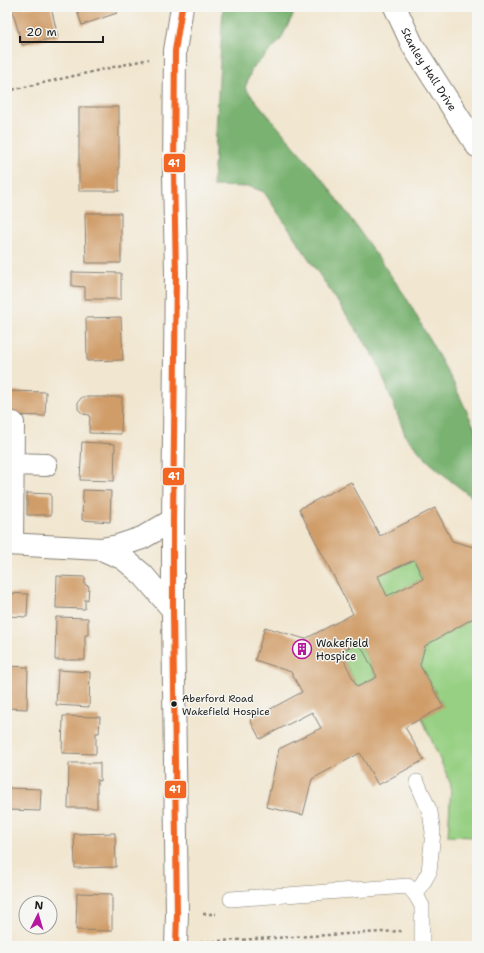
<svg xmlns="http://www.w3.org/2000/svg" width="484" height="953" viewBox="0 0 484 953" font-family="'Shantell Sans',sans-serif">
<rect width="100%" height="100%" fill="#f6f6f2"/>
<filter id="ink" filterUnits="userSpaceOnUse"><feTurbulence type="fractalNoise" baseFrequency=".025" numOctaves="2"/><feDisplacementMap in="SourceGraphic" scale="8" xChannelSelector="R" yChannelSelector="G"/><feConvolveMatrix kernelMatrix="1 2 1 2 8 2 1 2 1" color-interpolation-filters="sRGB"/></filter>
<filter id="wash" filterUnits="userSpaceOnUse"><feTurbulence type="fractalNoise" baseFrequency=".012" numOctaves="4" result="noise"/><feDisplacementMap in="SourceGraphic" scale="16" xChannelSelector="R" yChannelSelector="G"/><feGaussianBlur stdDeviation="0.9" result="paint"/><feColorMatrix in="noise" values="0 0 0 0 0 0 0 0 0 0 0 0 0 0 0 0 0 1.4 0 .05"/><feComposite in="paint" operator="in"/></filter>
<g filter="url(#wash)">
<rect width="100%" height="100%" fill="#f1e6d0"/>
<g fill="#97d083" stroke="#5a7650">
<path d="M 414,560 L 423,579 L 387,596 L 378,576 Z"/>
<path d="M 477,616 L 477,843 L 476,837 L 448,836 L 451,785 L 422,718 L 443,706 L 420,665 L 425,646 Z"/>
<path d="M 359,642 L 377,677 L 357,687 L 340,652 Z"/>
</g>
<path fill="#79b271" stroke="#4a6746" d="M 223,7 L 297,7 L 280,41 L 252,69 L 245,88 L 327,185 L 406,297 L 453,382 L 477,433 L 477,501 L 451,481 L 427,460 L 406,437 L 376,359 L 264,192 L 251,187 L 213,186 Z"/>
<g id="blocks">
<g fill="#d09d69" fill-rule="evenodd">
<path d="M 20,7 L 51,7 L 58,37 L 22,45 L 12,9 Z"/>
<path d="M 76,7 L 115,7 L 117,13 L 82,25 Z"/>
<rect x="79" y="107" width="40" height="84"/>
<path d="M 85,213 L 121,213 L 121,263 L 86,263 Z"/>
<path d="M 72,272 L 121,273 L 121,299 L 85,299 L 85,287 L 72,286 Z"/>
<path d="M 121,317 L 123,360 L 87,361 L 86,318 Z"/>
<path d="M 7,391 L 46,392 L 45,416 L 7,415 Z"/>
<path d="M 82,397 L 122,397 L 121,434 L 89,433 L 90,415 L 83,414 L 78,409 L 78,402 Z"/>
<path d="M 82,442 L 115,444 L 114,481 L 80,480 Z"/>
<path d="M 351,482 L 380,536 L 435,508 L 452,541 L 477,548 L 477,616 L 425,646 L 420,665 L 443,707 L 405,727 L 424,760 L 378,785 L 360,753 L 312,779 L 303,815 L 266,807 L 279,749 L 321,728 L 312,712 L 260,739 L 250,720 L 302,692 L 291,672 L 255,660 L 265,627 L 305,639 L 353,614 L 299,509 ZM 414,560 L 423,579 L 387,596 L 378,576 ZM 359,642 L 377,677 L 357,687 L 340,652 Z"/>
<path d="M 83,490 L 111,491 L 110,522 L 82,520 Z"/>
<path d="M 27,493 L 51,494 L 51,515 L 27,515 Z"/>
<path d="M 57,576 L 85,577 L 85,585 L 89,586 L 88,600 L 85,599 L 85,609 L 56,608 Z"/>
<path d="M 7,593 L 28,594 L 27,617 L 7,616 Z"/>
<path d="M 56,617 L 88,618 L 88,635 L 85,635 L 85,660 L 55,660 Z"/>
<path d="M 7,666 L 28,667 L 27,709 L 7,708 Z"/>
<path d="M 58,670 L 90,672 L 89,707 L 56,705 Z"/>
<path d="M 63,716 L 100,717 L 99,733 L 96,733 L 96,754 L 62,753 Z"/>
<path d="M 69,763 L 100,763 L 100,781 L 97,780 L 97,808 L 68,808 Z"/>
<path d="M 7,788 L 41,789 L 40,811 L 7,810 Z"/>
<path d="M 115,833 L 116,867 L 75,868 L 74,834 Z"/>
<path d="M 77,893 L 112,894 L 112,931 L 76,930 Z"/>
</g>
</g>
</g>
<g filter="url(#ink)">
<use href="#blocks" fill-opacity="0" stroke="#868176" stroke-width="1"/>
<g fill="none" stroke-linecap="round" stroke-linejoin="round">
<g stroke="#868176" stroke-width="16">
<g id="lane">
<path d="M 416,895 L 429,872 L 433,832 L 430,812 L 417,782"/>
<path d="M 231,899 L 408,886 L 416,895 L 422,906 L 422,946"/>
</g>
</g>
<g stroke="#868176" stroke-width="24">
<g id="street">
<path id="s1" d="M 395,7 L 413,46 L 477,146"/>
<path d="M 12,464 L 46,465"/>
<path d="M 7,544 L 101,549 L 118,546 L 142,538 L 173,520"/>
<path d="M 12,544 L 13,423"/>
<path d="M 101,549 L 124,559 L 143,575 L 173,610"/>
<path d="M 176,946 L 177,914 L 173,610 L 173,520 L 176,273 L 174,174 L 175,51 L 182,7"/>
</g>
</g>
<g stroke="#868176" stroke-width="2.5" stroke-dasharray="3 3" stroke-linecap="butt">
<path d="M 7,91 L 149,59"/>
<path d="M 203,914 L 216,914"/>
<path d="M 201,942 L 401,931"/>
</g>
<use href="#lane" stroke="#fff" stroke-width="15"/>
<use href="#street" stroke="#fff" stroke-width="22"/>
<g stroke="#f6f6f2" stroke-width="9">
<path id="bus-1" d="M 176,946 L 177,914 L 173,610 L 173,520 L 176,273 L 174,174 L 175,51 L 182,7"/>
</g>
<use href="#bus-1" stroke="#f26522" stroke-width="6"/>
</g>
</g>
<defs>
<g id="building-ring" transform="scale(1)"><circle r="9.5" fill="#f6f6f2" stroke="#b5179e" stroke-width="1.5"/><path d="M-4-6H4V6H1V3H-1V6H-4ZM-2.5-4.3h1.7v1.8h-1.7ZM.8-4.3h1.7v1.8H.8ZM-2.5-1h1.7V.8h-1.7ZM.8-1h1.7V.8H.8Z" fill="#b5179e"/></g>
</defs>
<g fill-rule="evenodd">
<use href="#building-ring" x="302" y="649"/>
</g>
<circle fill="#1c1c1c" stroke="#f6f6f2" stroke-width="1.5" cx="174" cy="704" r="3.5"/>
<g text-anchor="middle" stroke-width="3" stroke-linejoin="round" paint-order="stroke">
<g font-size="10" fill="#1c1c1c" stroke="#f6f6f2" text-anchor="start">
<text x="182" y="702">Aberford Road<tspan x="182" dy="13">Wakefield Hospice</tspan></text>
</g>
<g font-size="11" fill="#1c1c1c" stroke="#f6f6f2">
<text dy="4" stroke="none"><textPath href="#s1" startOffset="71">Stanley Hall Drive</textPath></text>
</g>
<g font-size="11" fill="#1c1c1c" stroke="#f6f6f2" text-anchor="start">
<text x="316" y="647">Wakefield<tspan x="316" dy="13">Hospice</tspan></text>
</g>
</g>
<g stroke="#f6f6f2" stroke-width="1.5">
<rect x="163" y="153" width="23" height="20" rx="4" fill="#f26522"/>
<rect x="162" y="467" width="23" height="19" rx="4" fill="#f26522"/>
<rect x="164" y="780" width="23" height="19" rx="4" fill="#f26522"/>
</g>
<g font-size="11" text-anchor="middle" font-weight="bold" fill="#fff">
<text x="174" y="167">41</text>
<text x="174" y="480">41</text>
<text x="175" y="793">41</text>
</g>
<rect width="484" height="953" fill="none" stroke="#f6f6f2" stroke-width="24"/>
<g transform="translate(38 915) rotate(5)"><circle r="19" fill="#f6f6f2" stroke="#9f9f9c"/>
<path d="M0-3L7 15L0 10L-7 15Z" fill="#b5179e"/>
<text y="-6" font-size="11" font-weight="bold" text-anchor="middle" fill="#1c1c1c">N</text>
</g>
<path d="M20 36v6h83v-6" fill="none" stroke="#1c1c1c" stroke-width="2"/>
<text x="26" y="36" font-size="12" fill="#1c1c1c" stroke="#f6f6f2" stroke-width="3" paint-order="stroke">20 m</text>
</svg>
